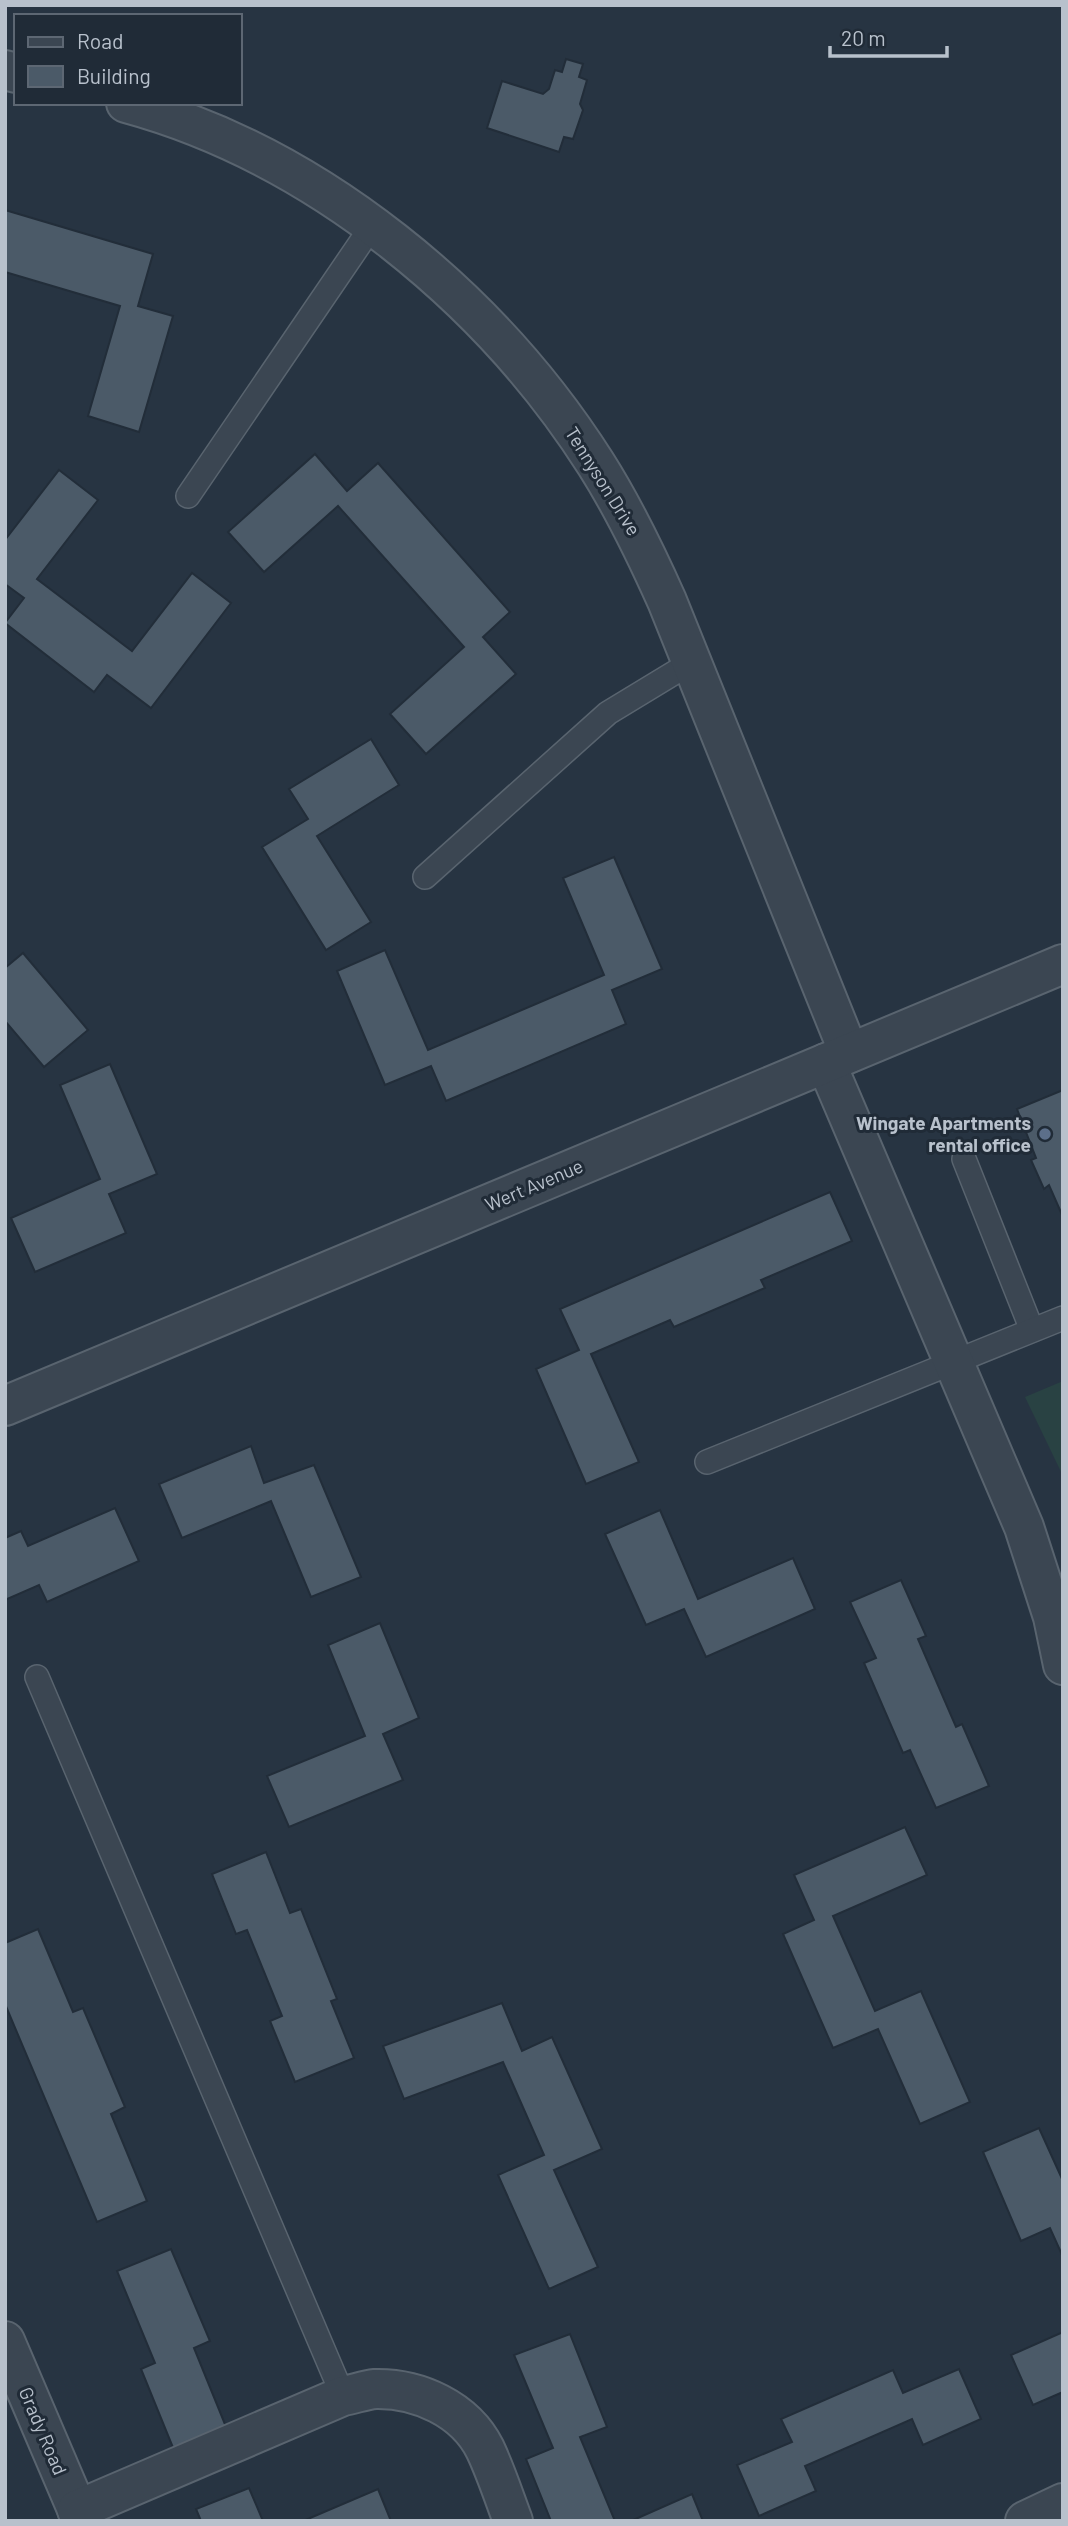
<svg xmlns="http://www.w3.org/2000/svg" width="1068" height="2526" viewBox="0 0 1068 2526" font-family="Barlow,sans-serif">
<rect width="100%" height="100%" fill="#273442"/>
<path fill="#294243" d="M 1063,1381 L 1063,1476 L 1025,1397 Z"/>
<g fill="#4b5a68" stroke="#222d39" stroke-width="2">
<path d="M 566,59 L 583,64 L 579,77 L 587,80 L 580,104 L 583,110 L 573,139 L 564,137 L 559,152 L 487,128 L 502,81 L 543,94 L 549,89 L 555,70 L 562,72 Z"/>
<path d="M 5,210 L 153,254 L 138,306 L 173,316 L 139,432 L 88,416 L 120,306 L 5,272 Z"/>
<path d="M 315,454 L 347,491 L 378,463 L 510,612 L 483,637 L 516,674 L 426,754 L 390,714 L 464,647 L 338,506 L 264,572 L 228,532 Z"/>
<path d="M 59,470 L 98,500 L 37,579 L 132,651 L 192,573 L 231,603 L 151,708 L 107,675 L 94,692 L 5,623 L 24,598 L 5,584 L 5,540 Z"/>
<path d="M 371,739 L 399,785 L 317,836 L 371,922 L 326,950 L 262,847 L 308,819 L 289,789 Z"/>
<path d="M 614,857 L 662,969 L 612,990 L 626,1024 L 446,1101 L 431,1066 L 385,1085 L 337,971 L 385,950 L 428,1050 L 604,975 L 563,878 Z"/>
<path d="M 23,953 L 88,1030 L 44,1067 L 5,1021 L 5,968 Z"/>
<path d="M 110,1064 L 157,1174 L 109,1194 L 126,1233 L 35,1272 L 11,1218 L 100,1179 L 60,1085 Z"/>
<path d="M 1063,1090 L 1063,1217 L 1049,1185 L 1044,1189 L 1031,1160 L 1036,1158 L 1017,1109 Z"/>
<path d="M 830,1192 L 852,1241 L 761,1280 L 765,1288 L 674,1327 L 670,1320 L 591,1354 L 639,1462 L 586,1484 L 536,1369 L 579,1350 L 560,1309 Z"/>
<path d="M 251,1446 L 264,1483 L 314,1465 L 361,1577 L 311,1597 L 271,1501 L 182,1538 L 159,1484 Z"/>
<path d="M 115,1508 L 139,1561 L 47,1602 L 39,1585 L 5,1600 L 5,1538 L 21,1531 L 28,1546 Z"/>
<path d="M 660,1510 L 698,1599 L 793,1558 L 815,1609 L 706,1657 L 684,1609 L 646,1625 L 605,1534 Z"/>
<path d="M 901,1580 L 926,1636 L 918,1639 L 956,1727 L 962,1724 L 989,1786 L 936,1808 L 910,1750 L 903,1753 L 864,1663 L 876,1658 L 850,1602 Z"/>
<path d="M 380,1623 L 419,1718 L 383,1734 L 403,1780 L 289,1827 L 267,1776 L 365,1736 L 328,1645 Z"/>
<path d="M 905,1827 L 927,1875 L 833,1916 L 875,2011 L 921,1991 L 970,2102 L 920,2124 L 878,2029 L 833,2048 L 783,1934 L 814,1920 L 794,1875 Z"/>
<path d="M 266,1852 L 290,1913 L 301,1909 L 337,1999 L 331,2001 L 354,2058 L 295,2082 L 270,2021 L 282,2016 L 247,1930 L 236,1934 L 212,1874 Z"/>
<path d="M 38,1929 L 73,2012 L 83,2008 L 125,2107 L 111,2114 L 147,2201 L 97,2222 L 5,2004 L 5,1943 Z"/>
<path d="M 502,2003 L 522,2051 L 552,2037 L 602,2149 L 554,2170 L 598,2267 L 549,2289 L 498,2175 L 544,2155 L 503,2062 L 404,2099 L 383,2046 Z"/>
<path d="M 1039,2128 L 1063,2181 L 1063,2257 L 1050,2228 L 1021,2241 L 983,2152 Z"/>
<path d="M 171,2249 L 210,2341 L 194,2348 L 231,2439 L 178,2460 L 141,2369 L 155,2363 L 117,2271 Z"/>
<path d="M 1063,2332 L 1063,2392 L 1033,2405 L 1011,2355 Z"/>
<path d="M 570,2334 L 607,2427 L 580,2437 L 615,2521 L 551,2521 L 526,2459 L 553,2448 L 514,2355 Z"/>
<path d="M 959,2369 L 981,2419 L 923,2445 L 912,2419 L 805,2466 L 816,2491 L 759,2516 L 737,2465 L 792,2442 L 781,2419 L 893,2370 L 903,2393 Z"/>
<path d="M 249,2488 L 263,2521 L 201,2521 L 196,2509 Z"/>
<path d="M 378,2489 L 391,2521 L 303,2521 Z"/>
<path d="M 692,2494 L 703,2521 L 631,2521 Z"/>
</g>
<g fill="none" stroke-linecap="round" stroke-linejoin="round">
<g stroke="#59646f" stroke-width="26">
<g id="service">
<path d="M 188,496 L 372,226"/>
<path d="M 425,877 L 608,713 L 692,662"/>
<path d="M 964,1159 L 1032,1330"/>
<path d="M 707,1462 L 1063,1318"/>
<path d="M 37,1677 L 343,2396"/>
</g>
</g>
<g stroke="#59646f" stroke-width="42">
<g id="minor">
<path d="M 5,70 L 16,73"/>
<path d="M 126,103 C 317,155 491,299 596,464 C 624,508 646,554 667,601 L 849,1053"/>
<path d="M 826,1063 L 1024,1527 L 1053,1617 L 1063,1665"/>
<path d="M 5,1406 L 1063,964"/>
<path d="M 5,2341 L 82,2521"/>
<path d="M 77,2510 L 343,2396 C 354,2394 365,2390 375,2389 C 418,2388 465,2409 485,2449 C 496,2472 504,2497 513,2521"/>
<path d="M 1025,2521 L 1063,2503"/>
</g>
</g>
<use href="#service" stroke="#3b4652" stroke-width="23"/>
<use href="#minor" stroke="#3b4652" stroke-width="38"/>
</g>
<circle fill="#5c6f8a" stroke="#202b37" stroke-width="2.5" cx="1045" cy="1134" r="7"/>
<g text-anchor="middle" stroke-width="6" stroke-linejoin="round" paint-order="stroke">
<g font-size="19" fill="#b8c1cc" stroke="#202b37">
<text transform="translate(603 481) rotate(58)" y="7">Tennyson Drive</text>
<text transform="translate(534 1185) rotate(-23)" y="7">Wert Avenue</text>
<text transform="translate(43 2431) rotate(67)" y="7">Grady Road</text>
</g>
<g font-size="19" font-weight="bold" fill="#b8c1cc" stroke="#202b37" text-anchor="end">
<text x="1031" y="1130">Wingate Apartments<tspan x="1031" dy="22">rental office</tspan></text>
</g>
</g>
<rect width="1068" height="2526" fill="none" stroke="#b8c1cc" stroke-width="14"/>
<rect x="14" y="14" width="228" height="91" fill="#202b37" stroke="#5d6773" stroke-width="2"/>
<rect x="28" y="37" width="35" height="10" fill="#3b4652" stroke="#5d6773" stroke-width="2"/>
<text x="77" y="49" font-size="21" fill="#b8c1cc">Road</text>
<rect x="28" y="66" width="35" height="21" fill="#4b5a68" stroke="#5d6773" stroke-width="2"/>
<text x="77" y="84" font-size="21" fill="#b8c1cc">Building</text>
<path d="M830 46v10h117v-10" fill="none" stroke="#b8c1cc" stroke-width="3.5"/>
<text x="841" y="46" font-size="21" fill="#b8c1cc" stroke="#202b37" stroke-width="5" paint-order="stroke">20 m</text>
</svg>
